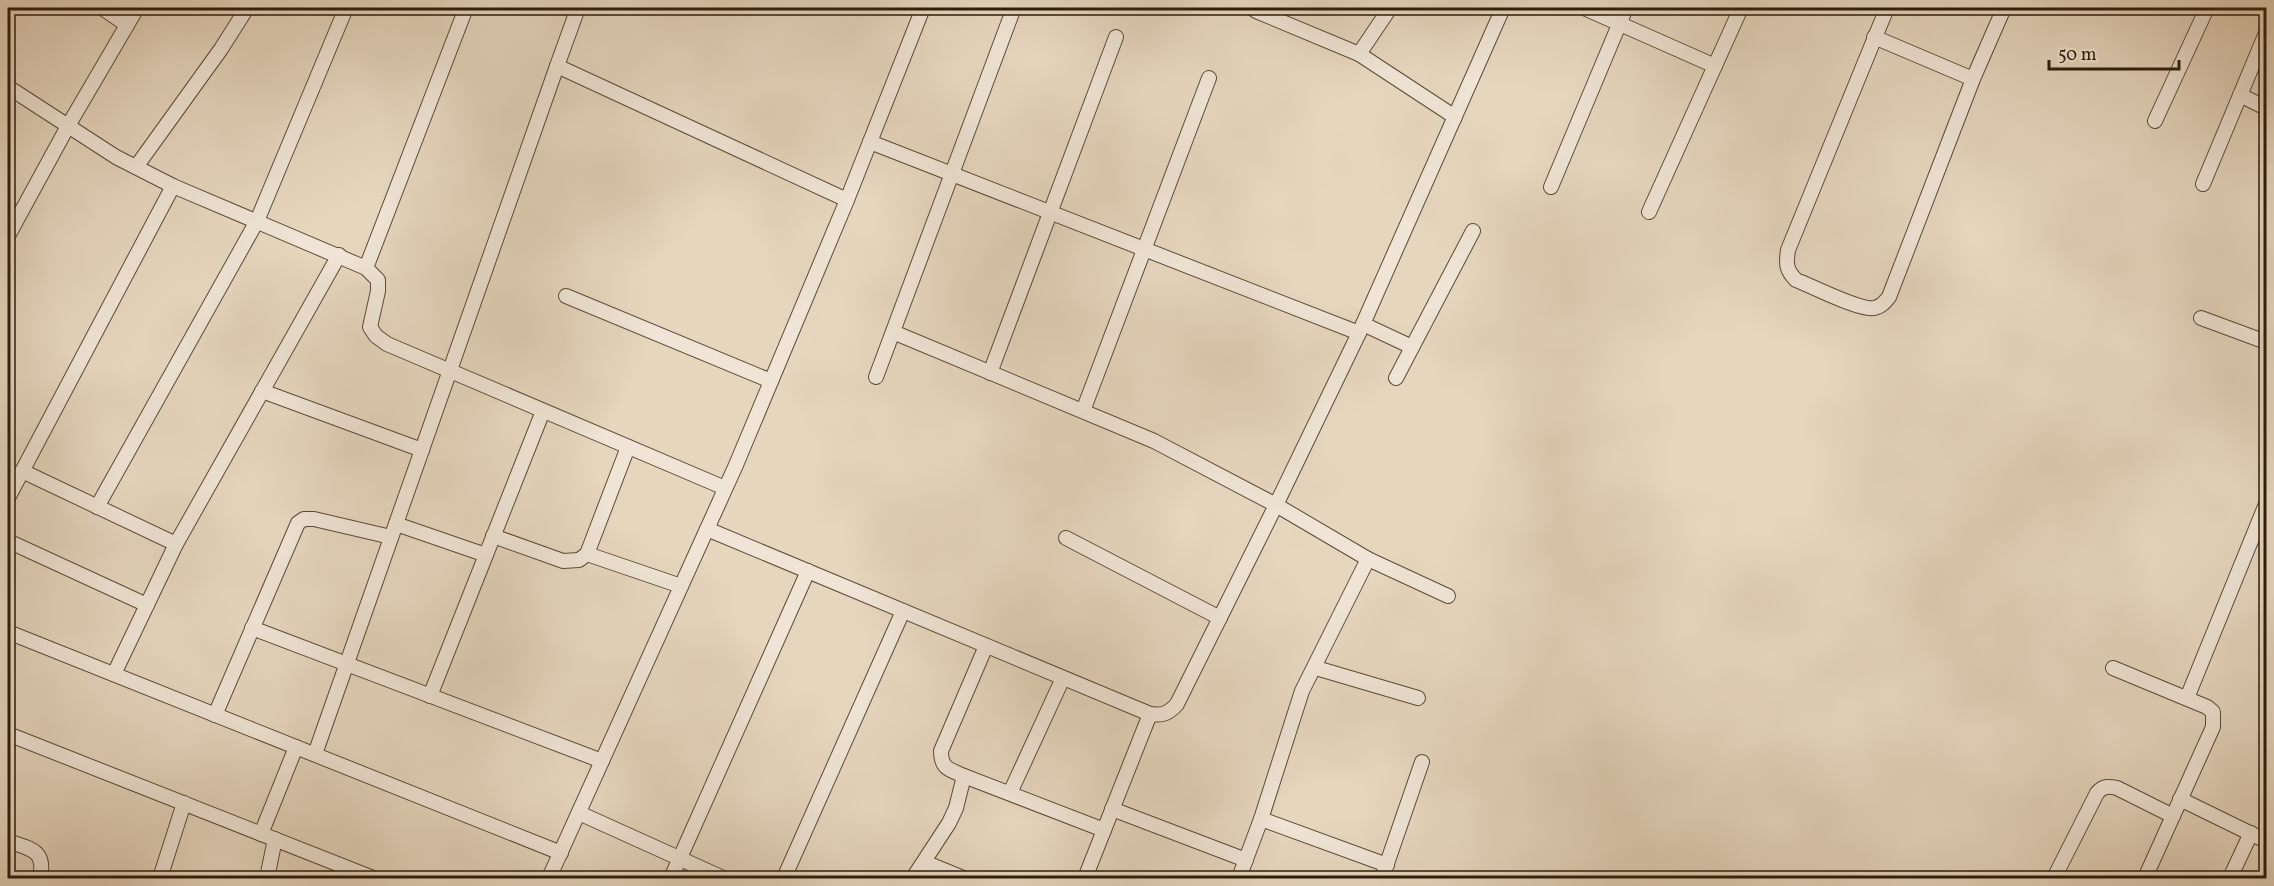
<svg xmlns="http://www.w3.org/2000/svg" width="2274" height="886" viewBox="0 0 2274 886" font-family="Vollkorn,serif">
<rect width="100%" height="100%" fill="#e6d6be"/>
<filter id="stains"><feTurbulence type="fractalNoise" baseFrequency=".00333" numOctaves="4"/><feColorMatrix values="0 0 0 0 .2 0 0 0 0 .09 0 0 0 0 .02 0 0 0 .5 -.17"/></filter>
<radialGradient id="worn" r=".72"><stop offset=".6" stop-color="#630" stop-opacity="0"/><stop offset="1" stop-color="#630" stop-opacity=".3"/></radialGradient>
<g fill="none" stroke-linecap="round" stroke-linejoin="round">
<g stroke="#5b4b38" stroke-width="16">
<g id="minor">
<path d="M 102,8 L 127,25"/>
<path d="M 578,8 L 557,66 L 847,200"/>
<path d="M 1252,8 L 1256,11 L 1359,54 L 1390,8"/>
<path d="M 1584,8 L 1715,66"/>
<path d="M 1887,8 L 1788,250 C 1786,264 1786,270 1796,280 C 1812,286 1860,311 1874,308 C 1881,307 1885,302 1889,297 L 1973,79 L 2004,8"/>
<path d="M 1874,37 L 1973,79"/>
<path d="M 1359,54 L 1455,117"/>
<path d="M 8,87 L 116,157 L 173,186 L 366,268 L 378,280 L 378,291 L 370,327 L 376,336 L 387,344 L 725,488"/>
<path d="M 2240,95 L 2266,108"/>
<path d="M 2155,121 L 2207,8"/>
<path d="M 870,142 L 1359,333 L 1503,8"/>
<path d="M 136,167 L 221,49 L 247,8"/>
<path d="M 2203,184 L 2266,33"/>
<path d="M 1551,187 L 1626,8"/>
<path d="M 1649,212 L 1741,8"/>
<path d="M 8,236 L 68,126 L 137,8"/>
<path d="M 366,268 L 466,8"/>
<path d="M 566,296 L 771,381"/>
<path d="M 2201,318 L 2266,342"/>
<path d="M 1363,324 L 1412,347"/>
<path d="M 1359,333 L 1276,505 L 1368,559 L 1302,691 L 1261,819 L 1387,865"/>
<path d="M 990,373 L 1116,37"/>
<path d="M 876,377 L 1012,13"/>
<path d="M 1396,378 L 1473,231"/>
<path d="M 262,391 L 422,450"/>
<path d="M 1083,411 L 1209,78"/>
<path d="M 628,447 L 587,554 L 681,586"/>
<path d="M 22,471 L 176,544"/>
<path d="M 8,498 L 173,186"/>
<path d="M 97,507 L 257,221 L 346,8"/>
<path d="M 396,524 L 486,555"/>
<path d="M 707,529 L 1150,714 C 1163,716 1169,713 1177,704 L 1276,505 L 1154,441 L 893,332"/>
<path d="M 493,536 L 563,561 L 579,560 L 587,554"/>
<path d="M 1066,538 L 1220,618"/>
<path d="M 8,541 L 147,605"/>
<path d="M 1368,559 L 1448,596"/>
<path d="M 252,628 L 602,761"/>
<path d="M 8,632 L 561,853"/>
<path d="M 1316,668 L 1418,698"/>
<path d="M 2113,668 L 2207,707 L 2213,712 L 2213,727 L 2145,878"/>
<path d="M 114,674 L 176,544 L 339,255"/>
<path d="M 430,696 L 543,411"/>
<path d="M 2187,698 L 2266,504"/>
<path d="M 215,715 L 298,523 L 304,519 L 314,519 L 391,537"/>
<path d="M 8,734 L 373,878"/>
<path d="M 315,754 L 557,66"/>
<path d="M 964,776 L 1104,830"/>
<path d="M 1010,793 L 1063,678"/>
<path d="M 2180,799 L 2266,841"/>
<path d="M 1112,809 L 1246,860"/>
<path d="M 579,813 L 723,878"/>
<path d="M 261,834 L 296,747"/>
<path d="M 8,841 C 31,849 46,850 40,878"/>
<path d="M 924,862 L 963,878"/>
<path d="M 160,878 L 184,803"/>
<path d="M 267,878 L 275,839"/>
<path d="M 549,878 L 736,465 L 847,200 L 923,8"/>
<path d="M 671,878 L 808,571"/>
<path d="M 784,878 L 903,611"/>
<path d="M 913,878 L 949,823 L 956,808 L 964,776 C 949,769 941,769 941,751 L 986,646"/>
<path d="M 1085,878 L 1150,714"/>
<path d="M 1239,878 L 1261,819"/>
<path d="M 1382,878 L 1422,762"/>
<path d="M 2054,878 L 2097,793 C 2103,786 2108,786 2117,788 L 2173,816"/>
<path d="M 2230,878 L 2251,833"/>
</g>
</g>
<use href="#minor" stroke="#efe4d5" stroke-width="14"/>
</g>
<rect width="2274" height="886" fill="none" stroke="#e6d6be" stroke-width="30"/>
<rect x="9" y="9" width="2256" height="868" fill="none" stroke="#2d1d0b" stroke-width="3"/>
<rect x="15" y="15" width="2244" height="856" fill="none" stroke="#2d1d0b" stroke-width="1.5"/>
<path d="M2049 60v9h130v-9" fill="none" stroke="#2d1d0b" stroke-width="3"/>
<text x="2058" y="60" font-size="18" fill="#2d1d0b" stroke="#efe4d5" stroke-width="4.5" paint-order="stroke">50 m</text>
<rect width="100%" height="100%" filter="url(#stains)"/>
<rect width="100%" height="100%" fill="url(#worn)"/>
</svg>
